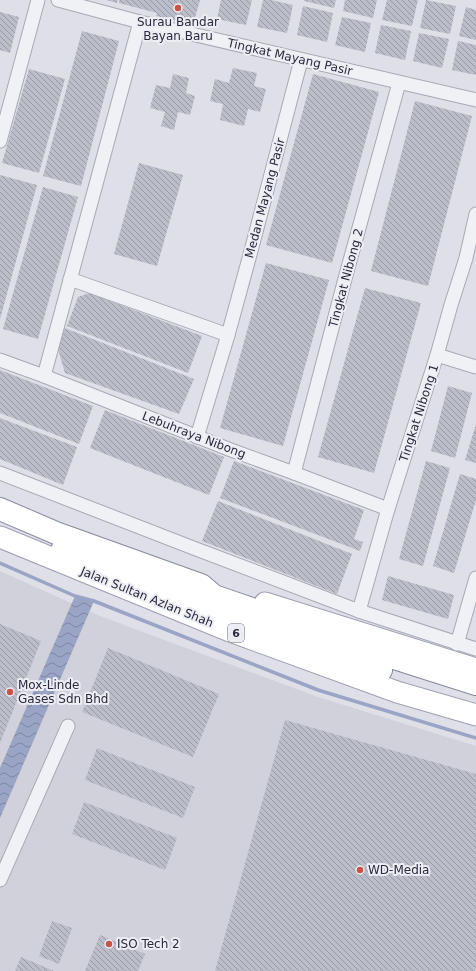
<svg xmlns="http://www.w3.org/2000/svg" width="476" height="971" viewBox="0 0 476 971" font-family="'DejaVu Sans',sans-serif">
<defs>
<pattern id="water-waves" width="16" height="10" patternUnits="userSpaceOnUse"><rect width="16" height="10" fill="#9aa4c5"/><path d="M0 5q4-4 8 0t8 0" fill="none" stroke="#7e86a1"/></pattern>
<pattern id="building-back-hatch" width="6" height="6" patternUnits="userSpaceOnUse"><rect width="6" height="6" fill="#bbbdc9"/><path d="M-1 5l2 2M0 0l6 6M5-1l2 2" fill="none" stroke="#989aa4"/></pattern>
</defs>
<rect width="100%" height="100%" fill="#dedfe7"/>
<path fill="#d0d1db" d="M 0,571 L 100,616 L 318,697 L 476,746 L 476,971 L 0,971 Z"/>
<path fill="url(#water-waves)" d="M 75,596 L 94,601 L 0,818 L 0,768 Z"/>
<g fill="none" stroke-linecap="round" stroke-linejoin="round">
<path stroke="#9aa4c5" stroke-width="3.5" d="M 0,563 L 75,596 L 94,601 L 318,690 L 476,738"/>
</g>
<g fill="url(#building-back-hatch)">
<path d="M 106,0 L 118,0 L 117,3 Z"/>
<path d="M 119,0 L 200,0 L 193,25 L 156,16 L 157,13 L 119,3 Z"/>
<path d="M 221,0 L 252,0 L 246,25 L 217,19 Z"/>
<path d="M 263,0 L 271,0 L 293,5 L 287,33 L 257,27 Z"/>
<path d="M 304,0 L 336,0 L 334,8 L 304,1 Z"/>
<path d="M 345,0 L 377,0 L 373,18 L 343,11 Z"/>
<path d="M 387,0 L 418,0 L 412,26 L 382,20 Z"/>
<path d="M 426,0 L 456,6 L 450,34 L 420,28 Z"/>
<path d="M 303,6 L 333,13 L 327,42 L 297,35 Z"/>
<path d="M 466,7 L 476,10 L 476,40 L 459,36 Z"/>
<path d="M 0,12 L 19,17 L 10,53 L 0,50 Z"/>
<path d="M 342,17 L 371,23 L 365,52 L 335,45 Z"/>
<path d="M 381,25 L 411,31 L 405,60 L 375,53 Z"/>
<path d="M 82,31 L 119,41 L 81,186 L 43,176 Z"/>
<path d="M 419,33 L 449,39 L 442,68 L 413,61 Z"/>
<path d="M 458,41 L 476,45 L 476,75 L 452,70 Z"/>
<path d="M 233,68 L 257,73 L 254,86 L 266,89 L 260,112 L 248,109 L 244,126 L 220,120 L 223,104 L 210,101 L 215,79 L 229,83 Z"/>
<path d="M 29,69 L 65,79 L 39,173 L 2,163 Z"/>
<path d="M 173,74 L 189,78 L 186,93 L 195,96 L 190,115 L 178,112 L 174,130 L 161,126 L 165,112 L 150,108 L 156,85 L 170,88 Z"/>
<path d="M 313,74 L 379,92 L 332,263 L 266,245 Z"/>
<path d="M 415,101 L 472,116 L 428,286 L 371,271 Z"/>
<path d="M 139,163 L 183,175 L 157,266 L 114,254 Z"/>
<path d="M 0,175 L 37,185 L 0,319 Z"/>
<path d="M 43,187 L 78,197 L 38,339 L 3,329 Z"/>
<path d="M 266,263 L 329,280 L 283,446 L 220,428 Z"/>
<path d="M 365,288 L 421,303 L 374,473 L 318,457 Z"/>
<path d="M 89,293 L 202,336 L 188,373 L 67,326 L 78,297 Z"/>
<path d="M 65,328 L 194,379 L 179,414 L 65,373 L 58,349 Z"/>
<path d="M 0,370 L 93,406 L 79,444 L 0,413 Z"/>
<path d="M 448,386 L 472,393 L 455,458 L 431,451 Z"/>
<path d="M 105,410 L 224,457 L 209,495 L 90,448 Z"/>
<path d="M 0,418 L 77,447 L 63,485 L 0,459 Z"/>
<path d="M 476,424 L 476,463 L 465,460 Z"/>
<path d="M 234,461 L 364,510 L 354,539 L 363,542 L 360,551 L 220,498 Z"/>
<path d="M 426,461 L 450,468 L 423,566 L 399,559 Z"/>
<path d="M 460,474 L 476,479 L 476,500 L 454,573 L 433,566 Z"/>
<path d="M 218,501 L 352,554 L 337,594 L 202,541 Z"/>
<path d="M 388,576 L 454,595 L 448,619 L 382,600 Z"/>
<path d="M 0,624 L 41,641 L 0,743 Z"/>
<path d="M 108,648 L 219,694 L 193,757 L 82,712 Z"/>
<path d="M 285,720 L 476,774 L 476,966 L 475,971 L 215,971 Z"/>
<path d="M 97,748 L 195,787 L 183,818 L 85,780 Z"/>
<path d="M 84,802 L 177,838 L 165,870 L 72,834 Z"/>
<path d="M 52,921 L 72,928 L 59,964 L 39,956 Z"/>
<path d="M 100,935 L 145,954 L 138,971 L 85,971 Z"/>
<path d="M 21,957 L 54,971 L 15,971 Z"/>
</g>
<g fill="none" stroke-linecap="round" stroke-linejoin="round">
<g stroke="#a7a9b4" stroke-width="15">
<g id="street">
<path d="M 58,0 L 140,22 L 476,100"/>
<path d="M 0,141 L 38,0"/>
<path d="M 70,279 L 228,335"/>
<path d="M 437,355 L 476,367"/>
<path d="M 0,360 L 44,376 L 231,450 L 294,473 L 388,509"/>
<path d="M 44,376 L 140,22"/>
<path d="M 197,437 L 228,335 L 251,251 L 301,60"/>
<path d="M 0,473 L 196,549 L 359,611 L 476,649"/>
<path d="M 294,473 L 346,275 L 399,83"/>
<path d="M 359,611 L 388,509 L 437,355 L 451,305 L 466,258 L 476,214"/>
<path d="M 457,644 L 476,578"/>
<path d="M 0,880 L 68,726"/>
</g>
</g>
<g stroke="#9ea0b2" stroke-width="23">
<g id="primary">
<path d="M 0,537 L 230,631 L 397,692 L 476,715"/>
<path d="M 265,603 L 476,669"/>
</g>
</g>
<g stroke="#86899c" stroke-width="24">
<g id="highway">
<path d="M 0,509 L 56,533 L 201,585 L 214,596 L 388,656 L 476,684"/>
<path d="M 62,550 L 213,611 L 246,625 L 381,670"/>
</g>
</g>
<use href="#street" stroke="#f0f1f5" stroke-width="13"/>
<use href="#primary" stroke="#fff" stroke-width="21"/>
<use href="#highway" stroke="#fff" stroke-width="22"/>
</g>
<g fill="#c75547" stroke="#edeef4" stroke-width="1.5">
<circle cx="178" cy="8" r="4"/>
<circle cx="10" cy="692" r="4"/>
<circle cx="360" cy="870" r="4"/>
<circle cx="109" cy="944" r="4"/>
</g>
<g text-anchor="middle" stroke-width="4" stroke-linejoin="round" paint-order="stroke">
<rect fill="#edeef4" stroke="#636574" stroke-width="1" x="228" y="624" width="16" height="18" rx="3"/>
<g font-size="11" font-weight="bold" fill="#282a3d">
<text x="236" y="637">6</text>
</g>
<g font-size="12" fill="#282a3d" stroke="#edeef4" text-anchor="start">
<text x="178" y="26" text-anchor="middle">Surau Bandar<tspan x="178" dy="14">Bayan Baru</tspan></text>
<text x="18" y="689">Mox-Linde<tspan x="18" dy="14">Gases Sdn Bhd</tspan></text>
<text x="368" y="874">WD-Media</text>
<text x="117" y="948">ISO Tech 2</text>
</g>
<g font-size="12" fill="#282a3d" stroke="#edeef4">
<text transform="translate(290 57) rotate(13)" y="4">Tingkat Mayang Pasir</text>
<text transform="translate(265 198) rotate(-75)" y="4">Medan Mayang Pasir</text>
<text transform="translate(346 278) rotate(-75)" y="4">Tingkat Nibong 2</text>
<text transform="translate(419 413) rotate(-72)" y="4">Tingkat Nibong 1</text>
<text transform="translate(194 435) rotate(21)" y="4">Lebuhraya Nibong</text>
<text transform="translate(147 597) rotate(22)" y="4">Jalan Sultan Azlan Shah</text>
</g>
</g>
</svg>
